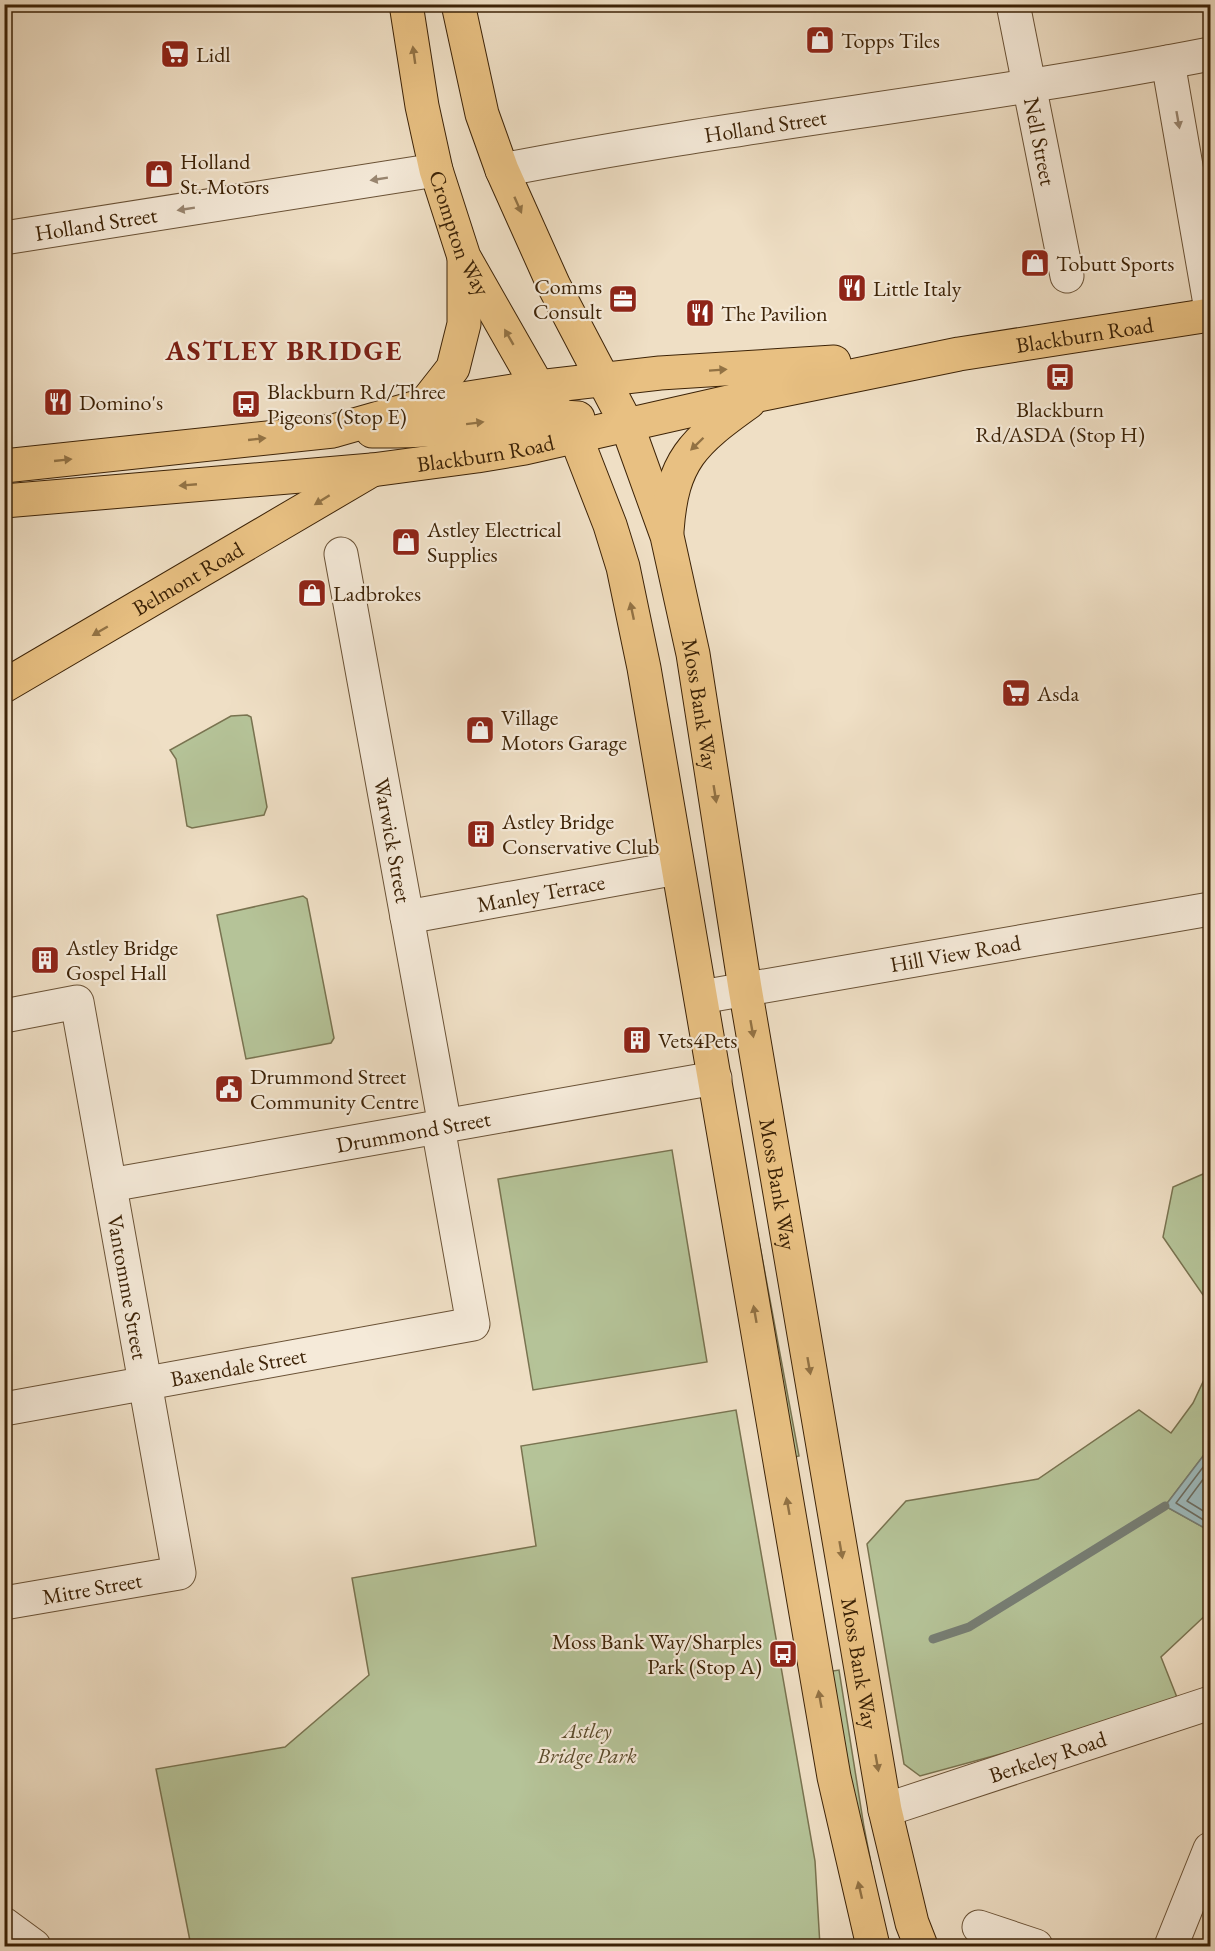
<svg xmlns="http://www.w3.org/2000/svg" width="1215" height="1951" viewBox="0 0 1215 1951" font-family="'EB Garamond',serif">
<rect width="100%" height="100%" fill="#efdfc5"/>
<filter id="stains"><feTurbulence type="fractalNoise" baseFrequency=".00333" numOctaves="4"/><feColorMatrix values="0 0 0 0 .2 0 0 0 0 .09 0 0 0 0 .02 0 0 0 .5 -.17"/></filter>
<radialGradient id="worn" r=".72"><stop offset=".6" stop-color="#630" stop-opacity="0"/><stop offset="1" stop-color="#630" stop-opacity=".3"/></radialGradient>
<g fill="#b5c398" stroke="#797350" stroke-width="1.5">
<path d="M 247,715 L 251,717 L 267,807 L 264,815 L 192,828 L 187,826 L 176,759 L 170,750 L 231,716 Z"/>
<path d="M 303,896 L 307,899 L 334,1038 L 331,1043 L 246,1059 L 217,915 Z"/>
<path d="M 672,1150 L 707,1362 L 533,1390 L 498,1179 Z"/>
<path d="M 1210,1171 L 1210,1298 L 1203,1295 L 1163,1237 L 1173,1187 Z"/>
<path d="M 757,1230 L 799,1456 L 790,1458 L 750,1232 Z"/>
<path d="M 1210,1367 L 1210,1447 L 1165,1506 L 1210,1531 L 1210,1611 L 1161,1657 L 1180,1705 L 920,1776 L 904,1764 L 867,1544 L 906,1501 L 1038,1479 L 1139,1410 L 1171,1433 L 1193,1403 Z"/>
<path d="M 736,1410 L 815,1861 L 820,1946 L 191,1946 L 156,1769 L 285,1747 L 369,1675 L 352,1578 L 536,1546 L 521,1446 Z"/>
<path d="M 839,1670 L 864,1827 L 887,1946 L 826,1672 Z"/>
</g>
<path fill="#9dbabd" stroke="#777e74" stroke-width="1.5" d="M 1210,1447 L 1210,1531 L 1165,1506 Z"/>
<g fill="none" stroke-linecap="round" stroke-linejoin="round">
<g stroke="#6d6e62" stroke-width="1.5">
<path d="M 1210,1458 L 1176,1503 L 1210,1524"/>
<path d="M 1210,1470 L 1187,1501 L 1210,1515"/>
</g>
<path stroke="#777e74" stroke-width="9" d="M 933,1639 L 969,1627 L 1165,1506"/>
<g stroke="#6a5236" stroke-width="35">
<g id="minor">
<path id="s1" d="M 1013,4 L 1067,276"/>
<path d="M 1168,62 L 1210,304"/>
<path id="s2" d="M 502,170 C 737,124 975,100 1210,54"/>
<path id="s3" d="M 4,238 L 436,170"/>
<path id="s4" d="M 341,554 L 445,1126"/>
<path id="s5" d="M 407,917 L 677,868"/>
<path id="s6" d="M 701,997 L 1210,909"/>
<path id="s7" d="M 4,1016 L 77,1002 L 179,1573 L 4,1603"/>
<path id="s8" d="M 110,1185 L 715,1078"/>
<path id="s9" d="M 4,1409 L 473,1324 L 438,1127"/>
<path id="s10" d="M 885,1810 L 1210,1703"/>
<path d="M 4,1924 L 34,1946"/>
<path d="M 979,1927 L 1036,1946"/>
<path d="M 1171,1946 L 1210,1849"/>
</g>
</g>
<g stroke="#3d2307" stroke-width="35">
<g id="major">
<path id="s11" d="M 4,686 L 372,470"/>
</g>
</g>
<g stroke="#3d2307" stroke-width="35">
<g id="highway">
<path id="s12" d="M 406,4 L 422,106 L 436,170 L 464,257 L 538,387 L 575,435 L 610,525 L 623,567 L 644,668 L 834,1777 L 873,1946"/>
<path id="s13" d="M 458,4 L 482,114 L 502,170 L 554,286 L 627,425 L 667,536 L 693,654 L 745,988 L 885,1810 L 912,1923 L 921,1946"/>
<path d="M 424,405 L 453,368 L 464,324 L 464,259"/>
<path d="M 372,431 C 389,431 407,431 424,430 C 475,428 526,413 578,418"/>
<path d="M 4,466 L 333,431 L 424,405 L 538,387 L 660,373 L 834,362"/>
<path id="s14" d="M 4,501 L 372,470 L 477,456 L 525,448 L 759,395 L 959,354 L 1210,315"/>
<path d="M 667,531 C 672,460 693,442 749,402"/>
</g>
</g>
<use href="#minor" stroke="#f5ead9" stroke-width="33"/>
<use href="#major" stroke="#e8c082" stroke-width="33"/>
<use href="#highway" stroke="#e8c082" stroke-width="33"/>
</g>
<defs><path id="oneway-solid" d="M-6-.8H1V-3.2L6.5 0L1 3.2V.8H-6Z" transform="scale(1.5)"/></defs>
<g fill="#927244">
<use href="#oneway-solid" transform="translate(414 55) rotate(-98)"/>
<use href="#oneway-solid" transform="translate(518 205) rotate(66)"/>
<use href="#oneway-solid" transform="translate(509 337) rotate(-120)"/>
<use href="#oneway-solid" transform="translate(718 370) rotate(-4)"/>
<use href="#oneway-solid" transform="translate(475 423) rotate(-7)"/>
<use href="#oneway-solid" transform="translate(257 439) rotate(-6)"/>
<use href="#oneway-solid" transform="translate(697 444) rotate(136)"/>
<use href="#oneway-solid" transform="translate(63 460) rotate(-6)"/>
<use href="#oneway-solid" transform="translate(188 485) rotate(175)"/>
<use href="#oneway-solid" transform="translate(322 500) rotate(148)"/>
<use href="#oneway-solid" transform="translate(632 611) rotate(-102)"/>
<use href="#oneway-solid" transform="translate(100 631) rotate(150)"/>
<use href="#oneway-solid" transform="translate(715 794) rotate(81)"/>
<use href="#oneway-solid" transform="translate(752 1029) rotate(80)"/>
<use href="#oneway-solid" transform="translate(755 1314) rotate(-100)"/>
<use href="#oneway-solid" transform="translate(809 1366) rotate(80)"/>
<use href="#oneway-solid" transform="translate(788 1506) rotate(-100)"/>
<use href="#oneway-solid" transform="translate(841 1550) rotate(80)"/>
<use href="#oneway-solid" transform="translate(820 1699) rotate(-100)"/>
<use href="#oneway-solid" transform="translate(877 1763) rotate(80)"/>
<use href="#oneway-solid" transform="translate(860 1890) rotate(-103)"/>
</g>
<g fill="#998670">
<use href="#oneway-solid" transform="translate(1178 120) rotate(80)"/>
<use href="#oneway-solid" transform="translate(379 179) rotate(171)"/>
<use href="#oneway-solid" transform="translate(186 209) rotate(171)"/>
</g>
<defs>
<g id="shop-square" transform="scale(1.5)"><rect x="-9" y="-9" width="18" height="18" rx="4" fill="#8f2418" stroke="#f5ead9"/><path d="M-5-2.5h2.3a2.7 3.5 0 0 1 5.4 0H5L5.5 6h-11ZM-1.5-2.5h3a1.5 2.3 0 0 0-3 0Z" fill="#fff"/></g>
<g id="supermarket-square" transform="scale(1.5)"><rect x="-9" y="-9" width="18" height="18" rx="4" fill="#8f2418" stroke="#f5ead9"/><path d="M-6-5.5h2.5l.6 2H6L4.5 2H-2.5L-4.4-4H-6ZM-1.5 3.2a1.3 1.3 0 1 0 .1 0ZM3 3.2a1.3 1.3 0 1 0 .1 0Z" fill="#fff"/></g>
<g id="restaurant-square" transform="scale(1.5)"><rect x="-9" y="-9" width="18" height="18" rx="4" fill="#8f2418" stroke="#f5ead9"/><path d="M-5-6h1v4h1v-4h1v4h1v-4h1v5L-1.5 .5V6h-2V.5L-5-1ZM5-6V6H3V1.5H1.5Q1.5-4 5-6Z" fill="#fff"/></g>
<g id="office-square" transform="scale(1.5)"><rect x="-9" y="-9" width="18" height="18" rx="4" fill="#8f2418" stroke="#f5ead9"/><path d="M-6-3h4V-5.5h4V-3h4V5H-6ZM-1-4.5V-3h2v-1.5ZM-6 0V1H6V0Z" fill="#fff"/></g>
<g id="bus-square" transform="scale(1.5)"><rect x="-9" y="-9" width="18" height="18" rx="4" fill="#8f2418" stroke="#f5ead9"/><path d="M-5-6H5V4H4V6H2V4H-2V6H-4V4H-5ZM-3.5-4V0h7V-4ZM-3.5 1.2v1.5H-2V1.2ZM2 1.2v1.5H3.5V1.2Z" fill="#fff"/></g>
<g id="building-square" transform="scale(1.5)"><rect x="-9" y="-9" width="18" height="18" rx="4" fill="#8f2418" stroke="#f5ead9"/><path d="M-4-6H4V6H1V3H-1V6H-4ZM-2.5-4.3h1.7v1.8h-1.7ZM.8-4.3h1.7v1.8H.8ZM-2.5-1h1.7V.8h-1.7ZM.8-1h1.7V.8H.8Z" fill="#fff"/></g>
<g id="civic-square" transform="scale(1.5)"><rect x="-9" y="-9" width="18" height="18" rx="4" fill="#8f2418" stroke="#f5ead9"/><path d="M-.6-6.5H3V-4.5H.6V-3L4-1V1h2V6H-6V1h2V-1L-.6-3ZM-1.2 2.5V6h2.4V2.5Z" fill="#fff"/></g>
</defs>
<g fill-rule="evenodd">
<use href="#shop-square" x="820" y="40"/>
<use href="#supermarket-square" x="175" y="54"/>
<use href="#shop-square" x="159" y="174"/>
<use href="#shop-square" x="1035" y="263"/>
<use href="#restaurant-square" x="852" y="288"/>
<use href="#office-square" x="623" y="299"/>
<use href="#restaurant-square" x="700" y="313"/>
<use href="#bus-square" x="1060" y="377"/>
<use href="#restaurant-square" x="58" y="402"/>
<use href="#bus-square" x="246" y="404"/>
<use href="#shop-square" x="406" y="542"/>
<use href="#shop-square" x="312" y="593"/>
<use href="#supermarket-square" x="1016" y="693"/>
<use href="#shop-square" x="480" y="730"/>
<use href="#building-square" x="481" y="834"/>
<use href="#building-square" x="45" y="960"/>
<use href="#building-square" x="637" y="1040"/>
<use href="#civic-square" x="229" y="1089"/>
<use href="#bus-square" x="783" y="1654"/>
</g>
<g text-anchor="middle" stroke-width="4.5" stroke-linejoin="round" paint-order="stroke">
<g font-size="22" fill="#3d2307" stroke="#f5ead9" text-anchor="start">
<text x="841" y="48">Topps Tiles</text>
<text x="196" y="62">Lidl</text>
<text x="180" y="169">Holland<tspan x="180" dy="25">St. Motors</tspan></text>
<text x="1056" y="271">Tobutt Sports</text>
<text x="602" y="294" text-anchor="end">Comms<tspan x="602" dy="25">Consult</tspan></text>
<text x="873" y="296">Little Italy</text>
<text x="721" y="321">The Pavilion</text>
<text x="267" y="399">Blackburn Rd/Three<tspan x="267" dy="25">Pigeons (Stop E)</tspan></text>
<text x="79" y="410">Domino's</text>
<text x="1060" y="417" text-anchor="middle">Blackburn<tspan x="1060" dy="25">Rd/ASDA (Stop H)</tspan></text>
<text x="427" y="537">Astley Electrical<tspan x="427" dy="25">Supplies</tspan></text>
<text x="333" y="601">Ladbrokes</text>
<text x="1037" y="701">Asda</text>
<text x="501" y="725">Village<tspan x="501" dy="25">Motors Garage</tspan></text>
<text x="502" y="829">Astley Bridge<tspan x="502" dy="25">Conservative Club</tspan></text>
<text x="66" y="955">Astley Bridge<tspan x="66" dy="25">Gospel Hall</tspan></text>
<text x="658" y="1048">Vets4Pets</text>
<text x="250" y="1084">Drummond Street<tspan x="250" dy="25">Community Centre</tspan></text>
<text x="762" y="1649" text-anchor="end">Moss Bank Way/Sharples<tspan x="762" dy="25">Park (Stop A)</tspan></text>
</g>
<g font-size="22" fill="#3d2307" stroke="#f5ead9">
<text dy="8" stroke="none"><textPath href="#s2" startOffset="267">Holland Street</textPath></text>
<text dy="8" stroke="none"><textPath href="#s1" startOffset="140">Nell Street</textPath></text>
<text dy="8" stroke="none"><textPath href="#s3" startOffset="93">Holland Street</textPath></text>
<text dy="8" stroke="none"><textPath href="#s12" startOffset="236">Crompton Way</textPath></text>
<text dy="8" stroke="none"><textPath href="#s14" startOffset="1095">Blackburn Road</textPath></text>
<text dy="8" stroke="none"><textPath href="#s14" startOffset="484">Blackburn Road</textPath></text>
<text dy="8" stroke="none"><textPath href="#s11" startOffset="213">Belmont Road</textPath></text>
<text dy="8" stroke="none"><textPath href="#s13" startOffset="746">Moss Bank Way</textPath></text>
<text dy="8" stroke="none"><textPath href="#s4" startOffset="291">Warwick Street</textPath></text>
<text dy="8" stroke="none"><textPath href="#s5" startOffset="136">Manley Terrace</textPath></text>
<text dy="8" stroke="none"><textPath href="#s6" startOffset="258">Hill View Road</textPath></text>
<text dy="8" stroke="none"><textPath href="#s8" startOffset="308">Drummond Street</textPath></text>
<text dy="8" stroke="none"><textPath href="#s13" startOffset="1232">Moss Bank Way</textPath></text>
<text dy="8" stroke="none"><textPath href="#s7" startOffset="364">Vantomme Street</textPath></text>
<text dy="8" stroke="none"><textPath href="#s9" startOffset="238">Baxendale Street</textPath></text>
<text transform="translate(92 1588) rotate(-10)" y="8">Mitre Street</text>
<text dy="8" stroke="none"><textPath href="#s13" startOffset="1718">Moss Bank Way</textPath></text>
<text dy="8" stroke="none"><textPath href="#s10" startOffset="171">Berkeley Road</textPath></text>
</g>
<g font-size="22" font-style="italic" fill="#5b4b2b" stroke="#f5ead9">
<text x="587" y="1738">Astley<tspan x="587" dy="25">Bridge Park</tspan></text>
</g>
<g font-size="28" font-weight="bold" letter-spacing="1.5" fill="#7a1f14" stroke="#f5ead9">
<text x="284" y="360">ASTLEY BRIDGE</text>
</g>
</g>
<rect width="1215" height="1951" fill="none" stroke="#efdfc5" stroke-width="24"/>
<rect x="6" y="6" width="1203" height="1939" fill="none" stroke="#3d2307" stroke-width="3"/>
<rect x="12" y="12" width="1191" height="1927" fill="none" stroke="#3d2307" stroke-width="1.5"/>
<rect width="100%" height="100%" filter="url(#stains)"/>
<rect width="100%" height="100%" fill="url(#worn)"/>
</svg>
